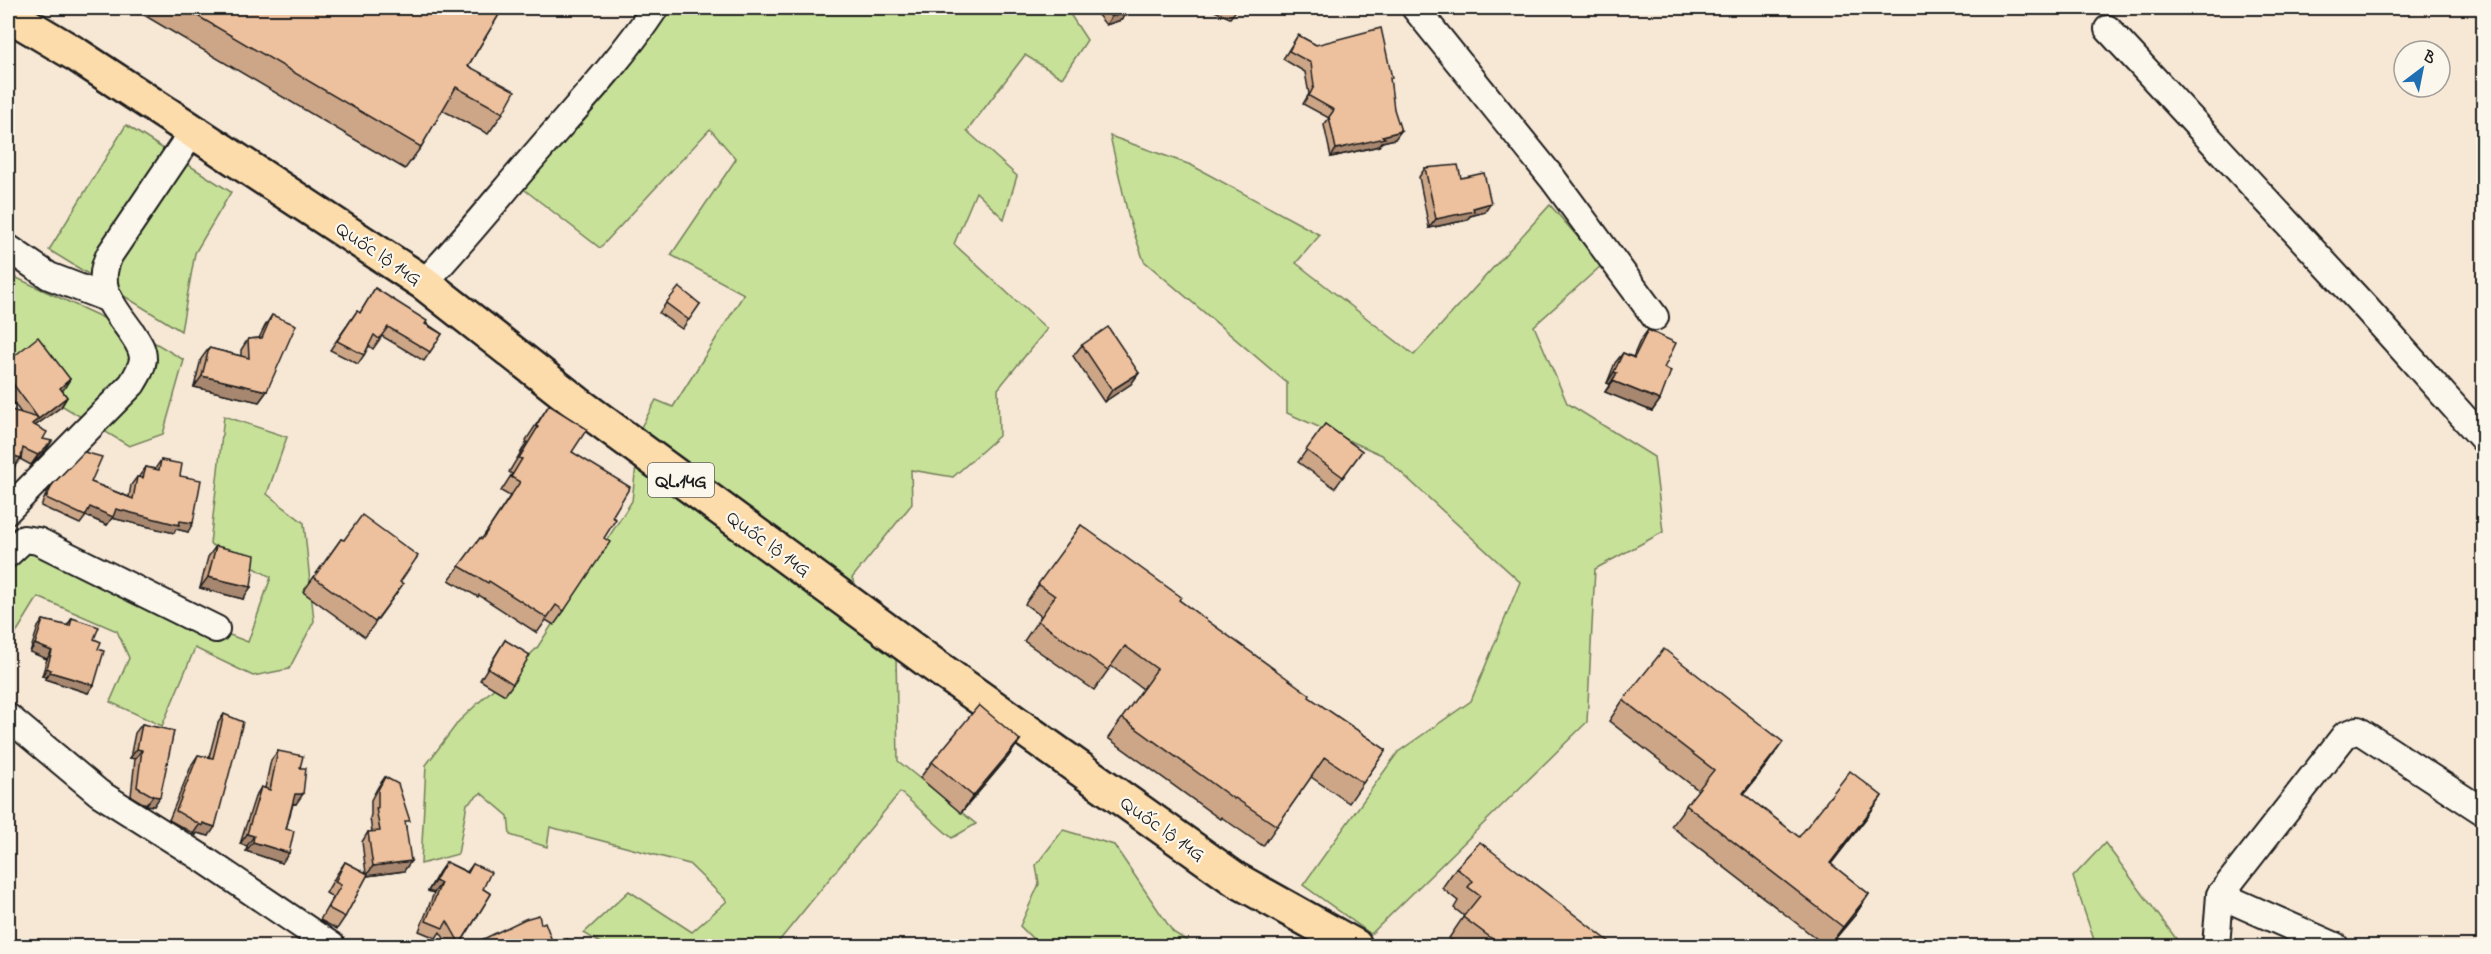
<svg xmlns="http://www.w3.org/2000/svg" width="2491" height="954" viewBox="0 0 2491 954" font-family="'Indie Flower',sans-serif">
<rect width="100%" height="100%" fill="#f7e7d5"/>
<filter id="ink" filterUnits="userSpaceOnUse"><feTurbulence type="fractalNoise" baseFrequency=".0167" numOctaves="2"/><feDisplacementMap in="SourceGraphic" scale="12" xChannelSelector="R" yChannelSelector="G"/><feConvolveMatrix kernelMatrix="1 2 1 2 8 2 1 2 1" color-interpolation-filters="sRGB"/></filter>
<g filter="url(#ink)">
<g fill="#c7e198" stroke="#727e5a" stroke-width="1.5">
<path d="M 665,8 L 1066,8 L 1087,40 L 1062,78 L 1025,55 L 967,131 L 1017,176 L 1004,219 L 976,192 L 954,244 L 1047,329 L 998,389 L 999,436 L 953,477 L 911,470 L 912,504 L 852,578 L 896,657 L 898,761 L 976,824 L 952,838 L 900,792 L 775,946 L 605,946 L 584,933 L 629,891 L 692,932 L 727,901 L 689,864 L 550,827 L 547,847 L 510,835 L 508,816 L 481,793 L 467,804 L 458,854 L 421,864 L 426,765 L 459,721 L 537,648 L 632,501 L 640,429 L 656,400 L 673,407 L 744,294 L 671,255 L 736,159 L 710,129 L 600,248 L 517,184 Z"/>
<path d="M 126,125 L 231,192 L 195,253 L 181,331 L 49,250 Z"/>
<path d="M 1110,136 L 1191,165 L 1320,235 L 1296,263 L 1414,355 L 1550,205 L 1602,265 L 1534,326 L 1567,403 L 1654,457 L 1663,532 L 1595,569 L 1587,722 L 1371,934 L 1303,885 L 1398,752 L 1471,701 L 1520,582 L 1382,455 L 1287,413 L 1287,383 L 1144,261 L 1129,219 Z"/>
<path d="M 8,274 L 147,338 L 184,360 L 163,434 L 129,446 L 8,373 Z"/>
<path d="M 224,416 L 287,437 L 267,494 L 304,523 L 314,621 L 289,669 L 253,676 L 195,648 L 162,726 L 110,702 L 129,658 L 117,631 L 38,597 L 8,646 L 8,534 L 13,528 L 132,578 L 162,609 L 248,642 L 271,577 L 210,544 Z"/>
<path d="M 1063,830 L 1114,845 L 1173,932 L 1195,946 L 1040,946 L 1020,926 L 1039,884 L 1036,865 Z"/>
<path d="M 2105,843 L 2180,944 L 2182,946 L 2096,946 L 2073,877 Z"/>
</g>
<g fill="none" stroke-linecap="round" stroke-linejoin="round">
<g stroke="#1c1c1c" stroke-width="30">
<g id="minor">
<path d="M 1415,8 L 1553,179 L 1655,317"/>
<path d="M 2108,29 L 2366,308 L 2484,440"/>
<path d="M 8,248 L 49,276 L 109,299"/>
<path d="M 424,283 C 464,240 501,194 540,149 C 580,103 622,58 655,8"/>
<path d="M 8,510 L 132,384 C 137,376 142,368 143,359 C 143,348 137,341 132,333 C 113,306 93,287 110,254 L 193,131"/>
<path d="M 8,554 L 24,539 L 38,541 L 216,629"/>
<path d="M 8,717 L 99,793 L 202,858 L 332,946"/>
<path d="M 2220,895 L 2335,946"/>
<path d="M 2216,946 L 2220,895 L 2345,735 L 2358,730 L 2484,812"/>
</g>
</g>
<g stroke="#1c1c1c" stroke-width="38">
<path id="major" d="M 8,14 L 77,55 L 424,283 L 577,403 L 931,663 L 1235,879 L 1355,946"/>
</g>
<use href="#minor" stroke="#fbf7ec" stroke-width="26"/>
<use href="#major" stroke="#fddcac" stroke-width="33"/>
</g>
<g fill="#cda688" stroke="#1c1c1c" stroke-width="1.5">
<path d="M 132,8 L 503,8 L 468,66 L 503,113 L 488,134 L 442,110 L 421,147 L 405,169 Z"/>
<path d="M 1092,8 L 1133,8 L 1126,12 L 1121,20 L 1106,25 Z"/>
<path d="M 1208,8 L 1238,8 L 1230,18 Z"/>
<path d="M 1298,35 L 1316,45 L 1390,80 L 1395,139 L 1382,142 L 1379,146 L 1331,157 L 1324,125 L 1329,118 L 1303,104 L 1309,94 L 1305,72 L 1283,59 Z"/>
<path d="M 1425,168 L 1461,178 L 1485,212 L 1470,216 L 1467,220 L 1429,228 L 1419,177 Z"/>
<path d="M 375,288 L 442,334 L 424,361 L 382,336 L 373,349 L 369,346 L 364,355 L 358,364 L 330,350 L 357,311 L 360,313 Z"/>
<path d="M 666,303 L 700,304 L 682,329 L 659,313 Z"/>
<path d="M 272,315 L 267,391 L 259,402 L 194,387 L 201,359 L 209,348 L 241,356 L 241,350 L 248,339 L 259,338 L 265,326 Z"/>
<path d="M 1648,330 L 1664,368 L 1660,400 L 1652,411 L 1605,392 L 1610,384 L 1607,383 L 1615,363 L 1623,353 L 1633,357 L 1640,341 Z"/>
<path d="M 1082,345 L 1139,373 L 1131,384 L 1104,402 L 1073,356 Z"/>
<path d="M 8,361 L 70,379 L 62,390 L 67,397 L 61,407 L 35,426 L 43,439 L 46,450 L 31,465 L 20,459 L 14,467 L 21,413 L 8,395 Z"/>
<path d="M 549,405 L 572,452 L 612,517 L 604,538 L 564,611 L 554,625 L 546,620 L 537,633 L 479,595 L 478,597 L 449,580 L 480,538 L 482,539 L 510,496 L 501,491 L 512,474 L 509,472 L 527,442 L 526,440 Z"/>
<path d="M 1325,424 L 1362,451 L 1335,488 L 1298,462 Z"/>
<path d="M 161,460 L 180,476 L 188,532 L 176,529 L 174,533 L 112,518 L 107,525 L 86,516 L 80,524 L 41,506 L 47,492 L 53,484 L 91,482 L 129,497 L 131,485 L 137,477 L 139,477 L 140,475 L 146,467 L 155,469 Z"/>
<path d="M 1081,525 L 1179,600 L 1309,697 L 1386,750 L 1349,803 L 1311,777 L 1263,846 L 1221,817 L 1220,819 L 1108,738 L 1143,689 L 1111,666 L 1094,690 L 1024,641 L 1041,616 L 1025,604 Z"/>
<path d="M 341,539 L 403,584 L 365,637 L 303,592 Z"/>
<path d="M 216,546 L 243,599 L 200,588 L 208,557 Z"/>
<path d="M 72,618 L 94,639 L 98,649 L 88,693 L 45,679 L 46,677 L 42,676 L 47,659 L 30,652 L 38,627 L 43,620 L 67,626 Z"/>
<path d="M 505,640 L 513,684 L 505,695 L 480,680 Z"/>
<path d="M 1623,700 L 1768,763 L 1744,794 L 1799,837 L 1882,796 L 1867,817 L 1831,864 L 1869,894 L 1855,915 L 1829,946 L 1826,946 L 1671,826 L 1698,790 L 1609,721 Z"/>
<path d="M 224,714 L 209,836 L 197,833 L 196,835 L 169,820 L 192,764 L 198,755 L 209,757 L 218,723 Z"/>
<path d="M 142,724 L 174,731 L 154,806 L 146,805 L 131,796 L 135,759 L 130,758 L 135,733 Z"/>
<path d="M 1020,740 L 1008,757 L 961,813 L 920,778 L 932,762 Z"/>
<path d="M 278,751 L 300,768 L 296,804 L 293,804 L 286,829 L 282,863 L 246,851 L 247,846 L 240,844 L 255,797 L 261,787 L 265,788 L 271,760 Z"/>
<path d="M 385,777 L 406,827 L 404,871 L 367,876 L 345,917 L 337,929 L 320,920 L 333,897 L 326,893 L 337,874 L 345,862 L 366,873 L 362,842 L 368,832 L 372,832 L 370,818 L 371,815 L 371,800 L 378,787 Z"/>
<path d="M 446,862 L 467,872 L 473,864 L 483,889 L 491,894 L 459,946 L 449,946 L 440,932 L 436,938 L 419,931 L 434,893 L 428,891 L 439,872 Z"/>
<path d="M 1456,868 L 1615,946 L 1461,946 L 1449,938 L 1464,916 L 1454,908 L 1458,901 L 1442,888 Z"/>
</g>
<g fill="#a7876f" stroke="#1c1c1c" stroke-width="1.5">
<path d="M 1128,8 L 1133,8 L 1126,13 L 1121,20 L 1106,25 L 1111,17 Z"/>
<path d="M 1401,131 L 1395,139 L 1382,142 L 1379,146 L 1331,157 L 1336,149 Z"/>
<path d="M 1491,203 L 1485,212 L 1470,216 L 1467,220 L 1429,228 L 1436,219 Z"/>
<path d="M 1614,372 L 1617,373 L 1610,384 L 1607,383 Z"/>
<path d="M 1139,373 L 1131,384 L 1104,402 L 1112,390 Z"/>
<path d="M 202,376 L 267,391 L 259,402 L 194,387 Z"/>
<path d="M 70,379 L 64,389 L 53,398 L 60,388 Z"/>
<path d="M 1613,381 L 1660,400 L 1652,411 L 1605,392 Z"/>
<path d="M 67,397 L 61,407 L 25,433 L 32,424 Z"/>
<path d="M 52,441 L 46,450 L 31,465 L 38,455 Z"/>
<path d="M 8,454 L 21,458 L 14,467 L 8,465 Z"/>
<path d="M 90,507 L 116,509 L 193,523 L 188,532 L 176,529 L 174,533 L 112,518 L 107,525 L 84,515 Z"/>
<path d="M 208,577 L 251,587 L 243,599 L 200,588 Z"/>
<path d="M 35,644 L 52,651 L 47,659 L 30,652 Z"/>
<path d="M 47,668 L 51,670 L 46,677 L 42,676 Z"/>
<path d="M 50,672 L 94,685 L 88,693 L 45,679 Z"/>
<path d="M 1020,740 L 1008,757 L 961,813 L 973,796 Z"/>
<path d="M 1783,742 L 1768,763 L 1728,814 L 1743,793 Z"/>
<path d="M 137,749 L 142,750 L 135,759 L 130,758 Z"/>
<path d="M 295,794 L 303,794 L 296,804 L 289,803 Z"/>
<path d="M 153,796 L 160,797 L 154,806 L 146,805 Z"/>
<path d="M 1882,796 L 1867,817 L 1815,884 L 1830,863 Z"/>
<path d="M 203,823 L 215,827 L 209,836 L 197,833 L 196,835 L 193,834 L 199,825 Z"/>
<path d="M 247,834 L 254,836 L 247,846 L 240,844 Z"/>
<path d="M 253,842 L 289,853 L 282,863 L 246,851 Z"/>
<path d="M 411,861 L 404,871 L 366,876 L 373,866 Z"/>
<path d="M 435,881 L 441,883 L 434,893 L 428,891 Z"/>
<path d="M 1869,894 L 1855,915 L 1829,946 L 1843,927 Z"/>
</g>
<g fill="#eec19e" stroke="#1c1c1c" stroke-width="1.5">
<path d="M 184,8 L 503,8 L 468,66 L 515,91 L 503,113 L 456,87 L 421,147 Z"/>
<path d="M 1104,8 L 1128,8 L 1125,9 L 1126,13 L 1111,17 Z"/>
<path d="M 1381,28 L 1392,78 L 1390,78 L 1394,109 L 1401,131 L 1382,136 L 1385,138 L 1336,149 L 1329,117 L 1334,110 L 1309,96 L 1314,86 L 1311,63 L 1289,51 L 1298,35 L 1316,45 Z"/>
<path d="M 1458,165 L 1461,178 L 1484,173 L 1491,203 L 1473,208 L 1474,211 L 1436,219 L 1425,168 Z"/>
<path d="M 679,287 L 700,304 L 689,320 L 666,303 Z"/>
<path d="M 375,288 L 427,321 L 425,324 L 442,334 L 430,352 L 388,327 L 379,339 L 374,335 L 364,355 L 337,341 L 357,311 L 360,313 Z"/>
<path d="M 272,315 L 296,325 L 267,391 L 202,376 L 209,348 L 249,358 L 248,339 L 262,338 Z"/>
<path d="M 1108,327 L 1139,373 L 1112,390 L 1082,345 Z"/>
<path d="M 1648,330 L 1676,343 L 1664,368 L 1671,371 L 1660,400 L 1613,381 L 1617,373 L 1614,372 L 1623,353 L 1634,358 Z"/>
<path d="M 38,337 L 70,379 L 60,388 L 67,397 L 32,424 L 47,432 L 43,439 L 52,441 L 38,455 L 23,448 L 21,458 L 8,454 L 8,409 L 38,418 L 8,377 L 8,361 Z"/>
<path d="M 549,405 L 587,429 L 572,452 L 630,487 L 612,517 L 616,519 L 604,538 L 610,542 L 564,611 L 556,605 L 547,618 L 489,581 L 488,583 L 459,566 L 480,538 L 482,539 L 520,482 L 511,477 L 522,459 L 519,458 L 538,427 L 536,426 Z"/>
<path d="M 1325,424 L 1362,451 L 1343,477 L 1306,450 Z"/>
<path d="M 84,452 L 102,457 L 91,482 L 133,499 L 137,477 L 143,478 L 146,467 L 159,470 L 161,460 L 182,464 L 180,476 L 201,480 L 193,523 L 180,521 L 179,525 L 116,509 L 113,517 L 90,507 L 85,516 L 46,498 L 53,484 Z"/>
<path d="M 362,515 L 418,556 L 400,582 L 403,584 L 375,622 L 314,577 L 341,539 L 344,540 Z"/>
<path d="M 1081,525 L 1181,597 L 1179,600 L 1310,695 L 1309,697 L 1386,750 L 1363,783 L 1325,757 L 1277,826 L 1235,798 L 1234,799 L 1122,718 L 1157,669 L 1125,646 L 1108,670 L 1038,621 L 1055,596 L 1038,584 Z"/>
<path d="M 216,546 L 255,555 L 251,587 L 208,577 Z"/>
<path d="M 72,618 L 99,627 L 94,639 L 101,642 L 98,649 L 104,651 L 94,685 L 50,672 L 51,670 L 47,668 L 52,651 L 35,644 L 43,620 L 70,626 Z"/>
<path d="M 505,640 L 530,655 L 513,684 L 488,668 Z"/>
<path d="M 1664,649 L 1783,742 L 1743,793 L 1799,837 L 1850,771 L 1882,796 L 1830,863 L 1869,894 L 1843,927 L 1686,805 L 1714,770 L 1623,700 Z"/>
<path d="M 979,705 L 1020,740 L 973,796 L 932,762 Z"/>
<path d="M 224,714 L 243,722 L 215,827 L 203,823 L 202,826 L 176,811 L 198,755 L 213,758 Z"/>
<path d="M 142,724 L 174,731 L 160,797 L 153,796 L 137,787 L 142,750 L 137,749 Z"/>
<path d="M 278,751 L 303,756 L 300,768 L 306,768 L 303,794 L 295,794 L 286,829 L 294,831 L 289,853 L 253,842 L 254,836 L 247,834 L 261,787 L 270,790 Z"/>
<path d="M 385,777 L 398,784 L 410,821 L 405,821 L 411,861 L 373,866 L 368,832 L 380,831 L 376,808 L 378,808 L 378,790 Z"/>
<path d="M 1480,842 L 1615,946 L 1502,946 L 1463,917 L 1480,896 L 1468,887 L 1473,881 L 1456,868 Z"/>
<path d="M 345,862 L 368,874 L 345,917 L 328,908 L 341,885 L 335,882 Z"/>
<path d="M 446,862 L 468,873 L 473,864 L 491,872 L 483,889 L 491,894 L 460,944 L 447,921 L 443,928 L 426,921 L 441,883 L 435,881 Z"/>
<path d="M 539,915 L 541,924 L 545,922 L 554,946 L 469,946 L 525,919 Z"/>
<path d="M 567,939 L 579,946 L 562,946 Z"/>
</g>
</g>
<g text-anchor="middle" stroke-width="4.5" stroke-linejoin="round" paint-order="stroke">
<rect fill="#fbf7ec" stroke="#5f5e5a" stroke-width="1.5" x="648" y="463" width="66" height="34" rx="4.5"/>
<g font-size="20" font-weight="bold" fill="#1c1c1c">
<text x="681" y="487">QL.14G</text>
</g>
<g font-size="21" fill="#1c1c1c" stroke="#fbf7ec">
<text transform="translate(379 253) rotate(34)" y="7">Quốc lộ 14G</text>
<text transform="translate(769 543) rotate(36)" y="7">Quốc lộ 14G</text>
<text transform="translate(1163 828) rotate(35)" y="7">Quốc lộ 14G</text>
</g>
</g>
<rect width="2491" height="954" fill="none" stroke="#fbf7ec" stroke-width="30"/>
<rect x="15" y="15" width="2461" height="924" fill="none" stroke="#1c1c1c" stroke-width="2" filter="url(#ink)"/>
<g transform="translate(2422 69) rotate(32)"><circle r="28" fill="#fbf7ec" stroke="#a29f99" stroke-width="1.5"/>
<path d="M0-4.5L10 22L0 15L-10 22Z" fill="#1f6fb2"/>
<text y="-9" font-size="16" font-weight="bold" text-anchor="middle" fill="#1c1c1c">B</text>
</g>
</svg>
